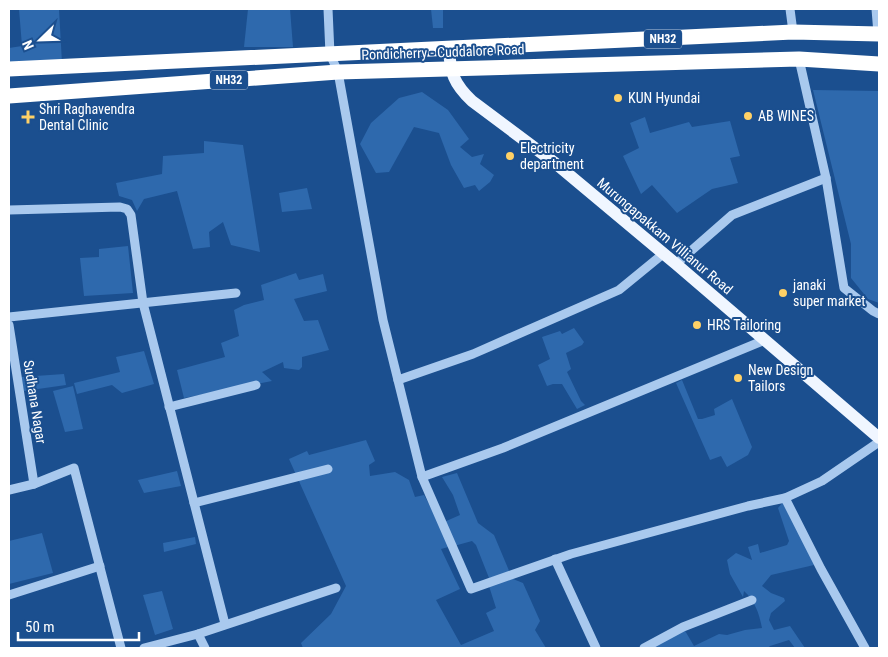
<svg xmlns="http://www.w3.org/2000/svg" width="888" height="657" viewBox="0 0 888 657" font-family="'Roboto Condensed',sans-serif">
<rect width="100%" height="100%" fill="#1b4f8f"/>
<g fill="#2e69ad">
<path d="M 19,9 L 59,9 L 62,63 L 9,68 L 9,48 L 22,46 Z"/>
<path d="M 248,9 L 290,9 L 293,47 L 244,47 Z"/>
<path d="M 431,9 L 443,9 L 443,28 L 433,28 Z"/>
<path d="M 813,90 L 879,91 L 879,303 L 868,299 L 851,278 L 851,244 Z"/>
<path d="M 422,92 L 448,110 L 469,139 L 460,147 L 472,157 L 484,154 L 480,164 L 494,175 L 490,182 L 479,191 L 475,185 L 464,188 L 451,165 L 439,133 L 414,127 L 389,172 L 376,173 L 360,144 L 371,123 L 399,98 Z"/>
<path d="M 645,117 L 650,133 L 689,122 L 692,127 L 730,121 L 740,156 L 730,158 L 738,183 L 712,189 L 677,213 L 652,185 L 641,194 L 623,156 L 639,148 L 630,123 Z"/>
<path d="M 204,141 L 243,145 L 260,252 L 231,245 L 223,222 L 209,232 L 210,247 L 193,249 L 177,191 L 144,199 L 137,211 L 132,200 L 119,196 L 116,183 L 162,174 L 163,156 L 204,153 Z"/>
<path d="M 307,188 L 312,209 L 282,212 L 279,193 Z"/>
<path d="M 128,246 L 133,293 L 84,296 L 80,258 L 99,257 L 99,249 Z"/>
<path d="M 296,273 L 299,280 L 323,274 L 327,291 L 294,299 L 304,321 L 318,320 L 329,350 L 302,357 L 302,367 L 299,370 L 284,368 L 283,362 L 262,372 L 272,381 L 184,398 L 177,370 L 225,357 L 221,343 L 239,336 L 234,310 L 244,305 L 264,300 L 261,285 Z"/>
<path d="M 574,328 L 584,342 L 582,345 L 566,353 L 571,369 L 567,372 L 581,401 L 585,405 L 577,409 L 562,384 L 553,384 L 547,386 L 538,365 L 550,359 L 542,337 L 560,331 L 562,334 Z"/>
<path d="M 144,351 L 154,384 L 122,393 L 112,385 L 77,394 L 74,383 L 120,372 L 116,357 Z"/>
<path d="M 64,374 L 66,385 L 24,391 L 21,377 Z"/>
<path d="M 682,380 L 698,419 L 702,419 L 715,415 L 714,409 L 732,399 L 752,447 L 748,455 L 727,467 L 721,456 L 710,460 L 676,383 Z"/>
<path d="M 73,386 L 83,429 L 65,432 L 53,391 Z"/>
<path d="M 366,440 L 375,461 L 369,465 L 370,476 L 395,472 L 409,480 L 415,497 L 424,495 L 452,546 L 441,549 L 460,589 L 436,600 L 461,645 L 494,631 L 486,613 L 496,608 L 489,586 L 508,577 L 523,583 L 540,621 L 535,630 L 546,648 L 303,648 L 301,643 L 331,614 L 346,586 L 289,459 L 307,451 L 309,455 Z"/>
<path d="M 177,471 L 181,486 L 144,493 L 138,480 Z"/>
<path d="M 457,473 L 478,523 L 494,535 L 510,573 L 489,578 L 476,545 L 472,541 L 454,546 L 444,522 L 460,515 L 453,495 L 442,477 Z"/>
<path d="M 784,501 L 814,565 L 771,575 L 762,586 L 771,593 L 784,598 L 785,601 L 771,613 L 769,620 L 774,630 L 790,626 L 805,648 L 795,648 L 789,640 L 770,646 L 768,648 L 650,648 L 684,629 L 694,646 L 719,634 L 727,635 L 745,630 L 762,628 C 759,613 755,601 744,591 L 743,597 L 730,574 L 727,560 L 736,553 L 752,560 L 748,547 L 758,544 L 760,553 L 787,545 L 789,541 L 778,508 Z"/>
<path d="M 42,533 L 53,573 L 9,584 L 9,541 Z"/>
<path d="M 195,537 L 196,544 L 164,552 L 163,543 Z"/>
<path d="M 162,591 L 173,629 L 155,635 L 143,595 Z"/>
</g>
<g fill="none" stroke-linecap="round" stroke-linejoin="round">
<g stroke="#a9c9ee" stroke-width="9">
<path d="M 328,9 L 330,54 L 338,72 L 383,320 L 422,477 L 471,589 L 571,554 L 748,506 L 785,498 L 822,481 L 879,442"/>
<path d="M 790,9 L 793,32"/>
<path d="M 876,9 L 878,34"/>
<path d="M 799,59 L 826,178 L 844,288 L 873,311 L 879,314"/>
<path d="M 9,210 L 120,207 L 127,209 L 131,215 L 143,303 L 225,624"/>
<path d="M 676,264 L 732,215 L 826,178"/>
<path d="M 9,317 L 236,293"/>
<path d="M 9,325 L 34,484"/>
<path d="M 398,380 L 473,354 L 619,290 L 663,254"/>
<path d="M 169,407 L 256,385"/>
<path d="M 422,477 L 503,448 L 765,340"/>
<path d="M 9,490 L 34,484 L 74,468 L 121,648"/>
<path d="M 785,498 L 821,569 L 865,648"/>
<path d="M 194,503 L 328,469"/>
<path d="M 555,559 L 596,648"/>
<path d="M 9,595 L 100,566"/>
<path d="M 198,634 L 205,648"/>
<path d="M 144,648 L 198,634 L 336,588"/>
<path d="M 644,648 L 683,627 L 752,600"/>
</g>
<path stroke="#f0f6ff" stroke-width="12" d="M 449,48 C 450,73 454,84 472,101 L 555,163 L 676,264 L 879,438"/>
<g stroke="#fff" stroke-width="15">
<path d="M 9,69 L 793,32 L 879,34"/>
<path d="M 9,96 L 338,72 L 799,59 L 879,64"/>
</g>
</g>
<g fill="#ffd166" stroke="#1b4f8f" stroke-width="2">
<circle cx="618" cy="98" r="5"/>
<circle cx="748" cy="116" r="5"/>
<path d="M25.5 109.5h5v5h5v5h-5v5h-5v-5h-5v-5h5z"/>
<circle cx="510" cy="156" r="5"/>
<circle cx="783" cy="293" r="5"/>
<circle cx="697" cy="325" r="5"/>
<circle cx="738" cy="378" r="5"/>
</g>
<g text-anchor="middle" stroke-width="4" stroke-linejoin="round" paint-order="stroke">
<g fill="#1b4f8f" stroke="#bbcadd" stroke-width="1">
<rect x="644" y="29.5" width="38" height="19" rx="4"/>
<rect x="210" y="70.5" width="38" height="19" rx="4"/>
</g>
<g font-size="12" font-weight="bold" fill="#fff">
<text x="663" y="43">NH32</text>
<text x="229" y="84">NH32</text>
</g>
<g font-size="14" fill="#fff" stroke="#1b4f8f">
<text transform="translate(443 52) rotate(-2)" y="5">Pondicherry - Cuddalore Road</text>
<text transform="translate(665 236) rotate(40)" y="5">Murungapakkam Villianur Road</text>
<text transform="translate(35 402) rotate(81)" y="5">Sudhana Nagar</text>
</g>
<g font-size="14" fill="#fff" stroke="#1b4f8f" text-anchor="start">
<text x="628" y="103">KUN Hyundai</text>
<text x="39" y="114">Shri Raghavendra<tspan x="39" dy="16">Dental Clinic</tspan></text>
<text x="758" y="121">AB WINES</text>
<text x="520" y="153">Electricity<tspan x="520" dy="16">department</tspan></text>
<text x="793" y="290">janaki<tspan x="793" dy="16">super market</tspan></text>
<text x="707" y="330">HRS Tailoring</text>
<text x="748" y="375">New Design<tspan x="748" dy="16">Tailors</tspan></text>
</g>
</g>
<rect width="888" height="657" fill="none" stroke="#ffffff" stroke-width="20"/>
<g transform="translate(40 40) rotate(247)" stroke="#1b4f8f" stroke-width="4" paint-order="stroke">
<path d="M0-4L9 19L0 12L-9 19Z" fill="#ffffff"/>
<text y="-8" font-size="14" font-weight="bold" text-anchor="middle" fill="#ffffff">N</text>
</g>
<path d="M18 632v8h121v-8" fill="none" stroke="#ffffff" stroke-width="2.5"/>
<text x="25" y="632" font-size="15" fill="#ffffff" stroke="#1b4f8f" stroke-width="4" paint-order="stroke">50 m</text>
</svg>
